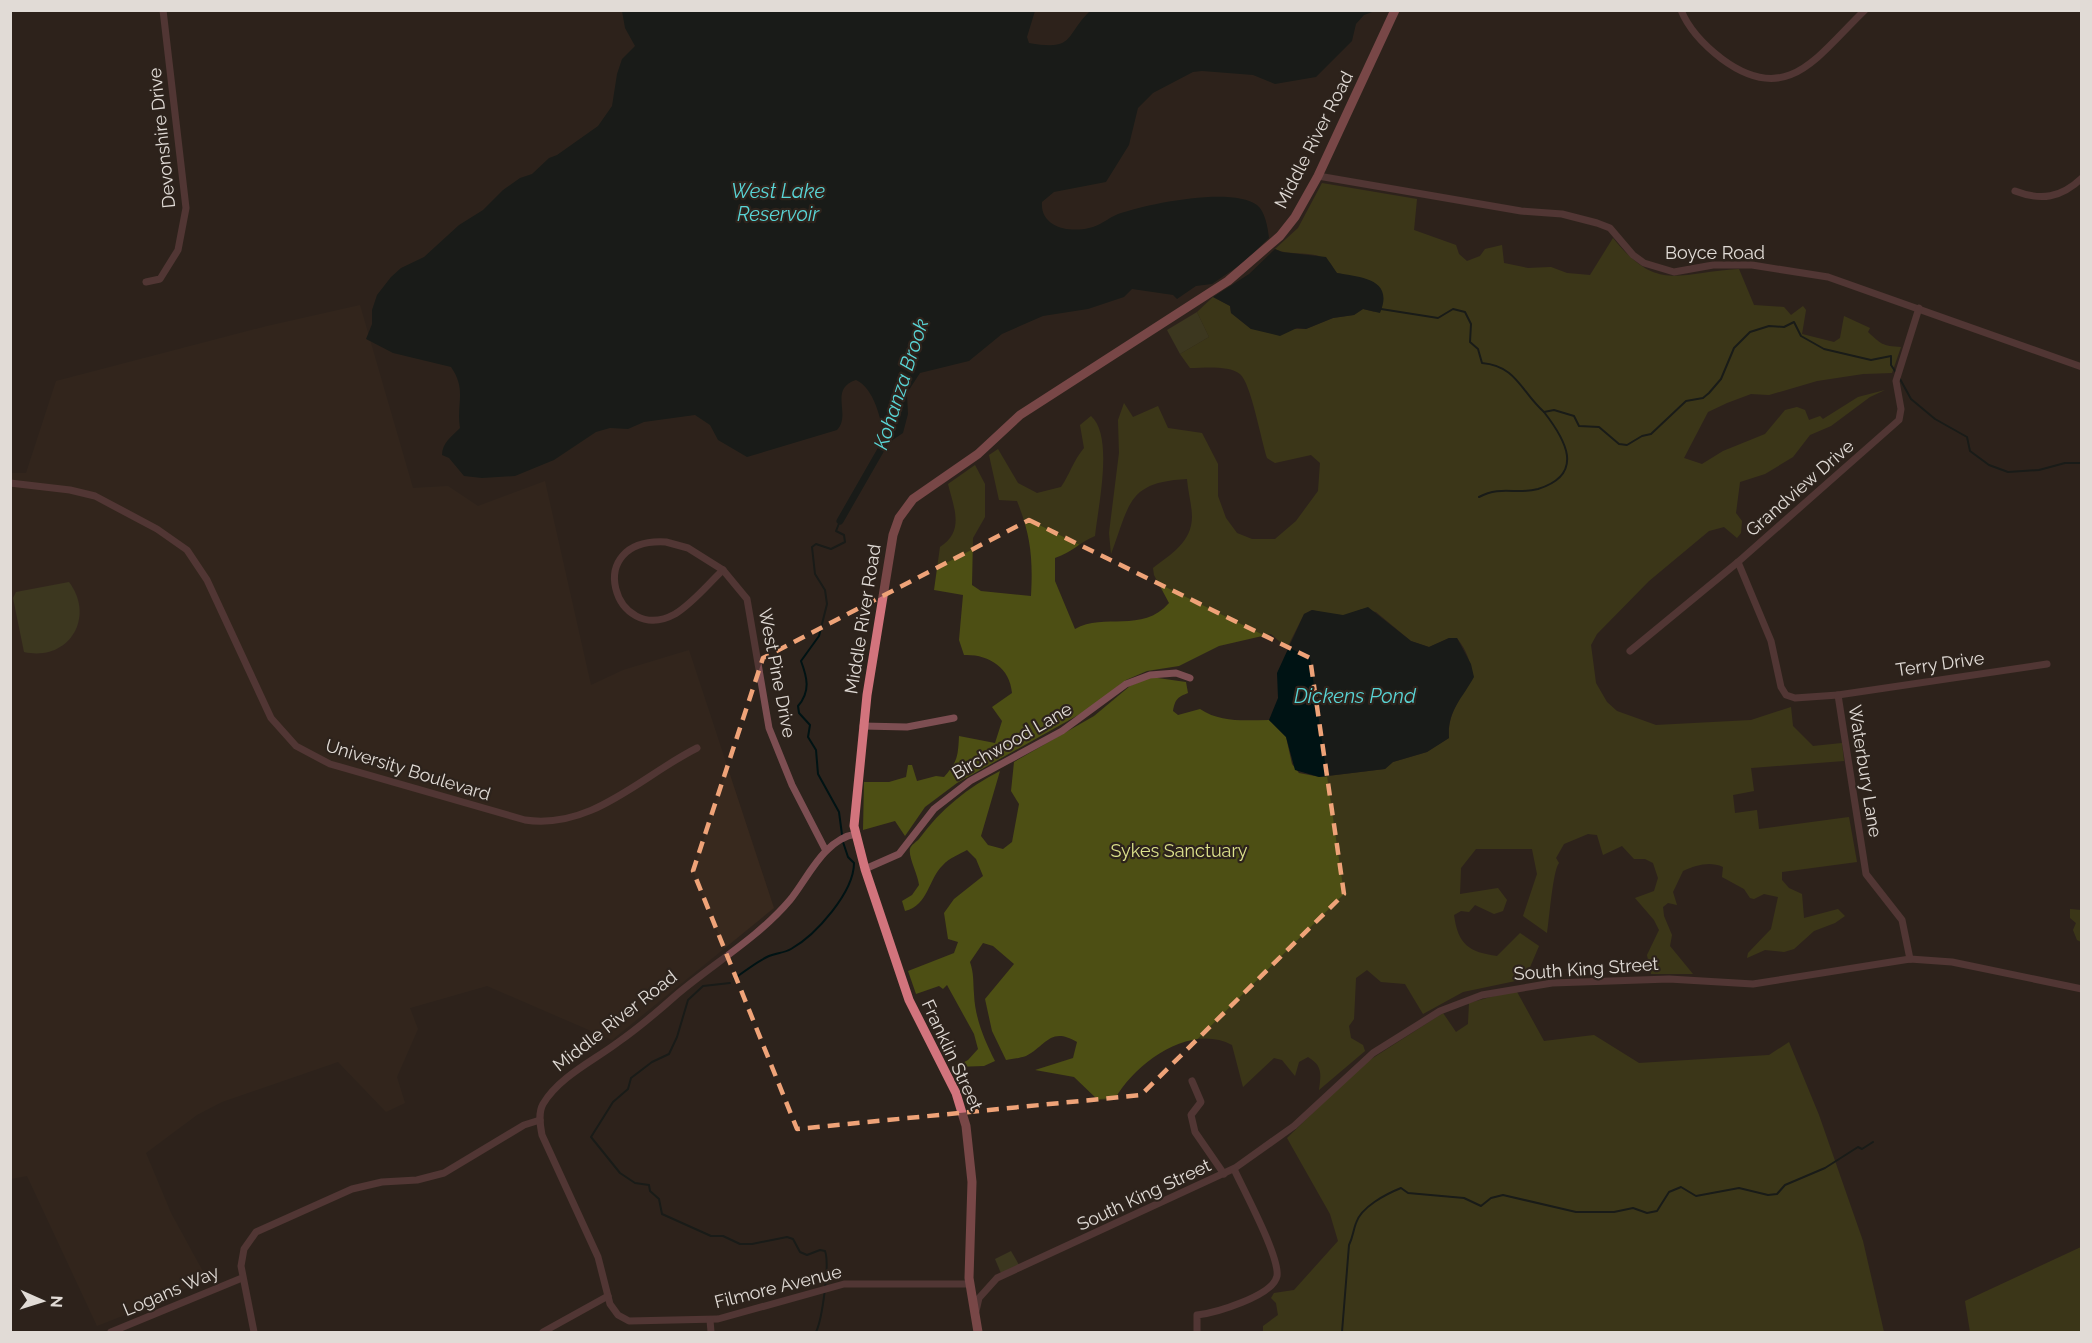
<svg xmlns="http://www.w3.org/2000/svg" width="2092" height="1343" viewBox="0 0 2092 1343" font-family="Raleway,sans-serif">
<rect width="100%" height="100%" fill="#2d231c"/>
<path fill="#38291e" d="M 360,305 L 413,488 L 448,486 L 478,506 L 545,481 L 591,685 L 623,670 L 689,650 L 774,908 L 612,1040 L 487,986 L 410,1008 L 418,1029 L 397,1077 L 405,1103 L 386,1112 L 338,1062 L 222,1102 L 197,1115 L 146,1153 L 171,1213 L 206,1277 L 168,1298 L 97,1326 L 27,1176 L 11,1179 L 11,473 L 26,473 L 56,381 L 267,326 Z"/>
<g fill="#4e5025">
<path d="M 1197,312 L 1209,337 L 1180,354 L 1167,330 Z"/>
<path d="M 69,582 C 96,618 68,662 24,652 L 13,598 L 16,592 Z"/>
<path d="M 1011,1251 L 1022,1270 L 1003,1278 L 995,1259 Z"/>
</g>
<g fill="#4d4f14">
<path d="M 1322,183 L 1417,199 L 1414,230 L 1456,245 L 1459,254 L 1467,261 L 1480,256 L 1485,249 L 1502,245 L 1504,263 L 1528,268 L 1551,267 L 1567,273 L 1590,275 L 1613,238 C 1658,294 1678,272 1739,269 L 1754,305 L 1784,307 L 1791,315 L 1803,306 L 1806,310 L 1802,334 L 1834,342 L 1840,338 L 1844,316 L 1870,328 L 1868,332 C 1881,344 1882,346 1901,347 L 1892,373 L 1863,374 L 1817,381 L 1769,395 L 1751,394 L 1727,403 L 1708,412 L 1684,458 L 1702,464 L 1723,451 L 1765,434 L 1785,410 L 1797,407 L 1805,410 L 1809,420 L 1820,416 L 1823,419 L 1858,397 L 1885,390 L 1870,397 L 1831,426 L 1810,435 L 1793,457 L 1765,474 L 1740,482 L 1736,513 L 1742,521 L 1741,533 L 1737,538 L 1724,527 L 1709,531 L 1649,581 L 1597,634 L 1591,645 L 1596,683 L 1607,702 L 1617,711 L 1656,725 L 1751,720 L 1791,707 L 1793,726 L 1813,746 L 1842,743 L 1844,761 L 1751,768 L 1754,791 L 1733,795 L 1735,813 L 1757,810 L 1759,829 L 1849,817 L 1857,862 L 1782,872 L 1782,880 L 1789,888 L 1802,894 L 1804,918 L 1838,909 L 1845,916 L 1835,923 L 1814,931 L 1794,949 L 1784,952 L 1765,950 L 1747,958 L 1748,953 L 1771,929 L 1778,897 L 1764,894 L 1754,899 L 1750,898 L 1744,889 L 1722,877 L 1723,867 C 1710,861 1696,865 1683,871 L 1673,892 L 1677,905 L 1668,903 L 1663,907 L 1664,916 L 1672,935 L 1670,946 L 1693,974 L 1651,974 L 1647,955 L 1659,930 L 1654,920 L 1635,898 L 1654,891 L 1658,878 L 1653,863 L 1645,859 L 1634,859 L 1622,846 L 1603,855 L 1597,835 L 1588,834 L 1564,844 L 1556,858 L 1559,863 C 1553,869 1549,921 1547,933 L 1523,916 L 1537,874 L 1532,849 L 1476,849 L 1461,868 L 1460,894 L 1498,888 L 1507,900 L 1503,911 L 1494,914 L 1475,905 L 1469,912 L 1461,911 L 1454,915 C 1458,945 1469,952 1497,956 L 1520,933 L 1539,946 L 1525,979 L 1463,992 L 1423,1014 L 1405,984 L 1381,982 L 1367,970 L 1356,978 L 1354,1019 L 1349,1026 L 1351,1038 L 1363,1045 L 1365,1051 L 1319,1090 C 1321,1074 1323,1066 1308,1057 L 1299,1062 L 1295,1076 L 1282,1060 L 1274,1058 L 1243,1087 L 1232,1045 C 1191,1023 1136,1062 1115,1099 L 1098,1100 L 1074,1077 L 1035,1070 L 1073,1058 L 1077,1042 C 1050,1026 1046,1046 1026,1056 C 1020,1058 1012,1059 1006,1060 L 992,1031 L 985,999 L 1014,964 L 993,946 L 983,943 L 970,962 C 974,974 973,981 974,994 C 975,1018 984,1039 995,1061 L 984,1066 L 955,1067 L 968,1060 L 978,1049 L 974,1034 L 947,985 L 943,989 L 939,986 L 916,994 L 908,971 L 954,953 L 958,942 L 948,939 L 944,913 L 954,899 L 983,876 L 976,859 L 967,850 C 960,854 949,858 943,865 C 928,879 929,905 905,911 L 902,901 L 912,895 L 919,885 C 918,875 908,856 910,849 C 911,845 916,842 919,839 C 941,809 967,788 1000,771 L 981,836 L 988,845 L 1003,849 L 1012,842 L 1019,804 L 1011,791 L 1014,762 L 1094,716 L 1130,686 L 1151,677 L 1186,682 L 1188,693 C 1178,697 1175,699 1173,711 L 1178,715 L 1200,709 C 1221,723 1244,720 1269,720 L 1286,737 L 1292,764 L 1299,773 L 1320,777 L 1385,769 L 1393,762 L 1427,752 L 1449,738 C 1446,694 1492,684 1457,638 L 1449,638 L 1429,647 L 1411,641 L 1376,612 L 1362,609 L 1348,615 L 1332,615 L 1312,610 L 1304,614 L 1287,648 L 1271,634 L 1219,646 L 1179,666 L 1147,671 L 1126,680 L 1089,709 L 957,783 L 925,807 L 905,836 L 895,821 L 863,830 L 864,782 L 889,782 L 906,777 L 908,765 L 912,765 L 917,781 L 936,776 L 944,777 C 957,762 958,758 959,736 L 995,743 L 1002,721 L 992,707 L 1012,693 C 1010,667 988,654 964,655 L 959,640 L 963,595 L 934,590 L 940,547 C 965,531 954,508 948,484 L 975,465 L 985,484 L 985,517 L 973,538 L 972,585 L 981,591 L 1031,596 C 1033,559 1031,536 1017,501 L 999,500 L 989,455 L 998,449 L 1018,483 L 1037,493 L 1061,487 C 1070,474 1073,461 1084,448 L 1080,425 L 1091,416 C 1114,436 1098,506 1095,536 C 1080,542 1071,553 1055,558 L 1055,581 L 1075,629 C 1104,612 1142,634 1169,603 L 1154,575 L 1153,568 C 1170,555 1192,542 1192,517 C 1192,505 1188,492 1187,479 C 1127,482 1130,504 1111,554 L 1109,533 L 1119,453 L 1118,420 L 1124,403 L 1133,417 L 1158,406 L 1168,428 L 1202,433 L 1218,464 L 1218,496 L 1226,518 L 1237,533 L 1252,539 L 1275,539 L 1296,521 L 1318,491 L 1320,463 L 1311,455 L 1275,463 L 1267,458 C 1261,440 1251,383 1240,374 C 1229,365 1204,368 1190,368 L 1180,354 L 1209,337 L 1197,312 L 1213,297 L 1230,306 L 1231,313 L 1251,329 L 1306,329 L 1333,318 L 1354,315 L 1363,309 L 1375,312 L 1346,275 L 1337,273 C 1333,269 1332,264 1328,261 C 1314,249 1291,257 1275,249 L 1298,228 Z"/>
<path d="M 2070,909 L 2081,910 L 2081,942 L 2077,940 L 2073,930 L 2076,923 L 2070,918 Z"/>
<path d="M 1516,990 L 1544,1041 L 1594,1035 L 1639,1063 L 1769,1055 L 1789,1042 L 1819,1115 L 1863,1241 L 1884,1332 L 1263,1332 L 1263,1326 L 1278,1315 L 1276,1303 L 1271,1298 L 1274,1293 L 1294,1290 L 1338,1241 L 1330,1214 L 1287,1138 L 1362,1065 L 1443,1013 L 1456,1032 L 1468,1024 L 1469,1003 Z"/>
<path d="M 2081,1247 L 2081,1332 L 1970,1332 L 1965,1301 Z"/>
</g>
<g fill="#001314">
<path d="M 622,11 L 1035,11 L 1027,37 L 1029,43 C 1076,51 1064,36 1090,11 L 1375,11 L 1364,15 L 1356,24 L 1352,41 L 1316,77 L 1275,84 L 1253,75 L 1202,71 L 1193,72 L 1153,93 L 1138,108 L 1129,145 L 1106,182 L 1054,192 L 1042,202 C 1040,227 1069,233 1089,228 C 1100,226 1108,218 1118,214 C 1146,204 1232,186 1257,205 C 1265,211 1268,228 1269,238 L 1243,263 L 1212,284 L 1196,286 L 1177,299 L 1173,295 L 1132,289 L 1124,297 L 1088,309 L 1043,316 L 1002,334 L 969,361 L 920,373 L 907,393 L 908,414 L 903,433 L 891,441 L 884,437 C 881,419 874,388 856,380 C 828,389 852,415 837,430 L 747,457 L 718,440 L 710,425 L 695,415 L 644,422 L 628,429 L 610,428 L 596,432 L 554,460 L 515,476 L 482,478 L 464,476 L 449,458 L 442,455 C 442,443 452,436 460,428 C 456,403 467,390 451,367 L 393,353 L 366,339 L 372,324 L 372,310 L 377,295 L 391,277 L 401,268 L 424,257 L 459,225 L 483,210 L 503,190 L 520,178 L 532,174 L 549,158 L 557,155 L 598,126 L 612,106 L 617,74 L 622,59 L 635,46 L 625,28 Z"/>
<path d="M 1275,249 L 1282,252 L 1326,257 L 1337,273 C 1359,277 1395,278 1380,313 L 1363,309 L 1354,315 L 1333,318 L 1306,329 L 1297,328 L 1280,336 L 1251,329 L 1231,313 L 1230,306 L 1213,297 L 1249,274 Z"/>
<path d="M 1368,607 L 1411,641 L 1429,647 L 1449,638 L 1457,638 L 1471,664 L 1474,677 C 1462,699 1447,711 1449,738 L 1427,752 L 1393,762 L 1385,769 L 1319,777 L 1295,770 L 1286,737 L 1269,720 L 1278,698 L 1277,673 L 1304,614 L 1312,610 L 1343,615 Z"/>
</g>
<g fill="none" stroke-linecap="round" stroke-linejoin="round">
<g stroke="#001314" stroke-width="2">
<path d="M 1381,309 L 1438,318 L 1453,309 L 1465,312 L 1471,324 L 1470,342 L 1478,349 L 1482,363 C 1517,366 1521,392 1544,412 L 1554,410 L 1574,416 L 1579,426 L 1599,427 L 1619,444 L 1627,445 L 1642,436 L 1651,434 L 1686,401 L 1703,398 L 1709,393 L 1721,379 L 1734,348 L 1750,332 L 1769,326 L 1784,327 L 1794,322 L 1801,336 L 1824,349 L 1871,360 L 1891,356 L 1891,365 L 1897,374"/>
<path d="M 1900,379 L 1911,399 L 1935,419 L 1967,437 L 1970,451 L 1989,465 L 2008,472 L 2039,470 L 2065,463 L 2082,463"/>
<path d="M 1479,497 C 1501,485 1517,495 1538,489 C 1586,474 1565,439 1544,412"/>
<path d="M 734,979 C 745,971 756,962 769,956 C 776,953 784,953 791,949 C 816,935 854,892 854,863 L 848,857 L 843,842 L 839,812 L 818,774 L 816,750 L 808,737 L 810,725 L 799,713 L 798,706 C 811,691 807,677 801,661 L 819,636 L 827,604 L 825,590 L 815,574 L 812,547 L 816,544 L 831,549 L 845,542 L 844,535 L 836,531 L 840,521"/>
<path d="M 730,983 L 703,986 L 688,1000 L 677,1037 L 669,1054 L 652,1062 L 631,1078 L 628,1089 L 613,1102 L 591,1137 L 620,1173 L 635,1183 L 649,1185 L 650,1191 L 659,1199 L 662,1214 L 711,1236 L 723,1236 L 740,1244 L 752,1244 L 787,1237 L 793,1239 L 800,1252 L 807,1255 L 820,1250 L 825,1251 C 830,1264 822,1320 816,1332"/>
<path d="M 1342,1332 L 1349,1245 C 1353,1237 1353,1231 1356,1223 C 1361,1207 1386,1194 1401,1188 L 1408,1193 L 1464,1198 L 1481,1206 L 1491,1198 L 1503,1195 L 1576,1212 L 1614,1212 L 1633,1208 L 1647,1213 L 1657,1211 L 1669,1192 L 1681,1187 L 1696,1196 L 1739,1188 L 1768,1195 L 1777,1194 L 1785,1185 L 1825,1168 L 1858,1147 L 1862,1149 L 1873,1142"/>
</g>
<path stroke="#001314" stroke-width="7" d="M 840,521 L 887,439"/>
<g stroke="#7d4e52" stroke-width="7">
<path d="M 1681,10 C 1689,30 1705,46 1722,59 C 1788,108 1818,55 1865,10"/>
<path d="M 1318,176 L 1521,211 L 1562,214 L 1597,223 L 1610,228 L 1633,255 L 1644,263 L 1674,272 L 1713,265 L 1752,265 L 1828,277 L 2082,367"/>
<path d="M 2015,191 C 2041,201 2061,198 2082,178"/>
<path d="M 146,282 L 160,279 L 178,250 L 186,208 L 163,10"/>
<path d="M 10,483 L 70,490 L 95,496 L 157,529 L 187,550 L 207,580 L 271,718 L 296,746 L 330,764 L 525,820 C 592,830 641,776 697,748"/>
<path d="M 666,542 L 688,548 L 723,570 C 708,584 693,603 675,614 C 615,647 580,537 666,542 Z"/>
<path d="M 1738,562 L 1771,641 L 1781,687 L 1786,695 L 1795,698 L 1838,695 L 1866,874 L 1902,920 L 1910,959"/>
<path d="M 723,570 L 747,599 L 769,728 L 792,785 L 826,851"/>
<path d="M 1630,651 L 1738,562 L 1899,420 L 1901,409 L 1896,381 L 1919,308"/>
<path d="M 1838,695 L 2047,664"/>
<path d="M 863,726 L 907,727 L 954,718"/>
<path d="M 856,834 C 824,839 808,878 790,900 C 758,938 711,965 674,997 C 656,1013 637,1029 617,1043 C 593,1061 559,1077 543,1104 C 538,1113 540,1125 542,1135 L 598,1257 L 610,1304 L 618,1315 L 629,1321 L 718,1319 L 844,1284 L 969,1284"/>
<path d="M 865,869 L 899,854 L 934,809 L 970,781 L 1062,731 L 1126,684 L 1150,675 L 1176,673 L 1190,678"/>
<path d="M 1192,1081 L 1201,1102 L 1191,1115 L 1195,1132 L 1224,1174"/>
<path d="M 976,1311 L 979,1298 L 997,1278 L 1235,1168 L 1294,1126 L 1373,1053 L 1440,1011 L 1482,995 L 1552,983 L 1669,979 L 1753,984 L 1910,959 L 1952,962 L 2082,989"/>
<path d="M 710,1320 L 711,1332"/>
<path d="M 111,1332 L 242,1278"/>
<path d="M 254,1332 L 241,1266 L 244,1249 L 256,1232 L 352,1189 L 382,1182 L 417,1180 L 444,1173 L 524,1125 L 540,1120"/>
<path d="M 543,1332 L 608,1296"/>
<path d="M 1197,1332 L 1197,1315 C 1215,1313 1273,1296 1277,1276 C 1280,1257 1243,1189 1234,1169"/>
</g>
<path stroke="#d2747d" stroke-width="9" d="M 978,1332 L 969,1278 L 972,1182 L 966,1126 L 956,1093 L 909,1000 L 865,869 L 854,826 L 867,695 L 893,535 L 899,518 L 913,499 L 978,454 L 1020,415 L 1228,281 L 1280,236 L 1295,217 L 1318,176 L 1395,10"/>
</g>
<path d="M0 0H2092V1343H0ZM 1029,520 L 1310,658 L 1344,894 L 1141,1095 L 797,1129 L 693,871 L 763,658 Z" fill="#2d231c" fill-opacity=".55" fill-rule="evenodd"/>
<path fill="none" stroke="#efa378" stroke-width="4.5" stroke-dasharray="12 8" stroke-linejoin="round" d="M 1029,520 L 1310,658 L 1344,894 L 1141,1095 L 797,1129 L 693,871 L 763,658 Z"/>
<g text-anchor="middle" stroke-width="4.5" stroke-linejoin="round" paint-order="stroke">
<g font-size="18" fill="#e1dbd6" stroke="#2d231c">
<text transform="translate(162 138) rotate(-96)" y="6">Devonshire Drive</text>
<text transform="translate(1314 140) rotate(-63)" y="6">Middle River Road</text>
<text x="1715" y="259">Boyce Road</text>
<text transform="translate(1800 488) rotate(-41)" y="6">Grandview Drive</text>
<text transform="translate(863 619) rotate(-81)" y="6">Middle River Road</text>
<text transform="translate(1940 664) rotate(-8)" y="6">Terry Drive</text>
<text transform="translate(777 673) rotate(79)" y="6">West Pine Drive</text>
<text transform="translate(1012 741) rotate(-30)" y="6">Birchwood Lane</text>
<text transform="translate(408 770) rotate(17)" y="6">University Boulevard</text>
<text transform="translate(1865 771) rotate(81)" y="6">Waterbury Lane</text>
<text transform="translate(1586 969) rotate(-4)" y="6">South King Street</text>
<text transform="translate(615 1021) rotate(-38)" y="6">Middle River Road</text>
<text transform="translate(952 1055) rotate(65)" y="6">Franklin Street</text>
<text transform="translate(1144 1195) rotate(-25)" y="6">South King Street</text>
<text transform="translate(778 1287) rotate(-14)" y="6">Filmore Avenue</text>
<text transform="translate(171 1291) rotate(-23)" y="6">Logans Way</text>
</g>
<g font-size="18" fill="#dde28c" stroke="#2d231c">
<text x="1179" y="857">Sykes Sanctuary</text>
</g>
<g font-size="20" font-style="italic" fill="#59d5d6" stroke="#2d231c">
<text x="778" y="198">West Lake<tspan x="778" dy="23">Reservoir</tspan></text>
<text transform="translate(901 384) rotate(-72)" y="7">Kohanza Brook</text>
<text x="1355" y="703">Dickens Pond</text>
</g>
</g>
<rect width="2092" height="1343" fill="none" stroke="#e1dbd6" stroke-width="24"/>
<g transform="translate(42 1301) rotate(93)" stroke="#2d231c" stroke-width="4.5" paint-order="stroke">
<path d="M0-4.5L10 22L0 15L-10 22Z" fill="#e1dbd6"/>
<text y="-9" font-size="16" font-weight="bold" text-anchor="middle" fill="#e1dbd6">N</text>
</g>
</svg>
